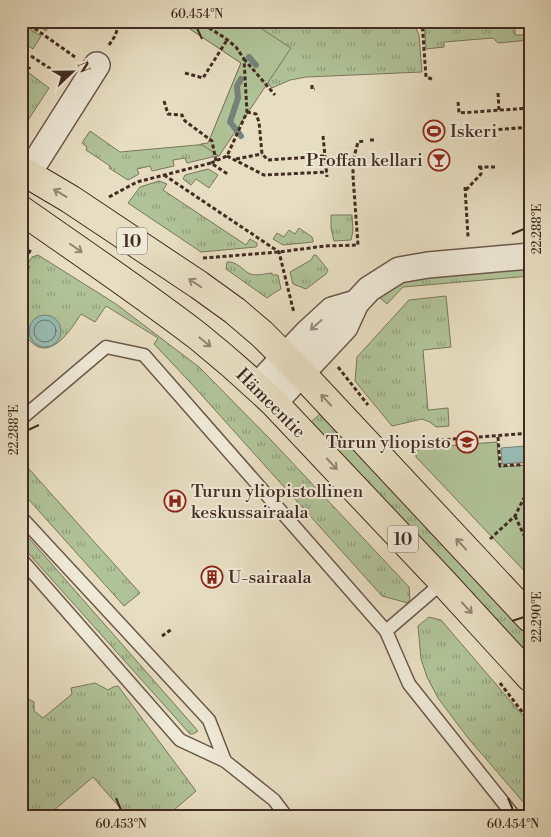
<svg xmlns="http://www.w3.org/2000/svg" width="551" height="837" viewBox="0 0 551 837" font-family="'Libre Bodoni',serif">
<defs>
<pattern id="grass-tufts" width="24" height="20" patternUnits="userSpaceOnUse" patternTransform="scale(1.25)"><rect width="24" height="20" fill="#b0c297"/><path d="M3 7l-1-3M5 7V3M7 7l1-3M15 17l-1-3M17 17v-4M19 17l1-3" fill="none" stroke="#919e7b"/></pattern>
</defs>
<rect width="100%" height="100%" fill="#e7ddc1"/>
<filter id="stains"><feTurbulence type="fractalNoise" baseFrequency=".004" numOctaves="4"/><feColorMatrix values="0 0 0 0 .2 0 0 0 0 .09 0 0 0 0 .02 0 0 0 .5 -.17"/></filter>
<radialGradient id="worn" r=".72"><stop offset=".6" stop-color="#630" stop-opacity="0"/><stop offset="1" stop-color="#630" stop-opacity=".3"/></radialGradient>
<g fill="url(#grass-tufts)" stroke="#7a775c">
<path d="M 31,21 L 52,21 L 46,31 Z"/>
<path d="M 178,21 L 241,60 L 244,113 L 219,156 L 212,157 L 187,163 L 185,158 L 173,160 L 174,166 L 152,171 L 150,166 L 137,169 L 139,174 L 128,180 L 109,168 L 110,166 L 86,150 L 87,147 L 82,143 L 90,131 L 120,152 L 208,144 L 241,63 Z"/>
<path d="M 203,21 L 348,21 L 414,24 L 419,35 L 422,72 L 306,77 L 290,80 L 272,88 L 234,42 Z"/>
<path d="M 424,21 L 517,21 L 515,30 L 515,35 L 530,35 L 530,40 L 498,43 L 493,38 L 444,42 L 444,47 L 426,49 Z"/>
<path d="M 21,23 L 41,36 L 33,49 L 21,41 Z"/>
<path d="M 29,73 L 49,88 L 21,131 L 21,84 Z"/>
<path d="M 208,169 L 210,170 L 218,175 L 209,188 L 196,179 L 191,185 L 183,179 L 185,175 Z"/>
<path d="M 159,181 L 167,184 L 163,190 L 246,245 L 250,239 L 257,243 L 257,245 L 256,247 L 201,252 L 128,203 L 140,187 Z"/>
<path d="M 331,215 L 352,215 L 353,231 L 351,240 L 334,241 L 331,228 Z"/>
<path d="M 299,228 L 312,237 L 313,240 L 313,242 L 283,245 L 273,239 L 277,233 L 284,237 L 289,230 L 295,234 Z"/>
<path d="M 38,255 L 116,304 L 199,367 L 271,440 L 409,587 L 410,599 L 408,603 L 382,596 L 189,381 L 154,344 L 158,338 L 106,306 L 95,322 L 81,314 C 74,325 59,349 43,348 C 36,348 29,340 24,335 L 21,336 L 21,276 L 24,277 L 30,267 L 27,265 L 32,257 Z"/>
<path d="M 314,255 L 316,255 L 328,270 L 326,274 L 306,289 L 293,284 L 290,272 L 311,260 Z"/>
<path d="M 227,262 C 237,261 242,270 250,274 C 257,276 264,274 272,273 L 272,275 L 278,275 L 281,289 L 274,293 L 267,298 L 226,269 Z"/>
<path d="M 530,266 L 530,276 L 403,287 L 387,304 L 380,298 L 394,285 L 415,277 Z"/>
<path d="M 446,296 L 451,347 L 423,350 L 428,410 L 448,408 L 449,426 L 436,427 L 430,422 L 422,419 L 392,426 L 355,381 L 357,357 L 409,300 Z"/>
<path d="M 322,412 L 530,636 L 530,660 L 310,423 Z"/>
<path d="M 21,460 L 140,593 L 124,606 L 21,491 Z"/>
<path d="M 21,529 L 198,731 L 193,734 L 190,734 L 21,545 Z"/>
<path d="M 429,617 L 441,620 L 530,724 L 530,810 L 468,738 L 438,698 L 427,677 L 421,659 L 418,626 Z"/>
<path d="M 95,683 L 108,690 L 113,687 L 118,686 L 196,791 L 167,816 L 127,816 L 93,777 L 47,816 L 21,816 L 21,700 L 26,698 L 34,702 L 34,711 L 43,718 L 72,694 L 71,688 Z"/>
</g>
<g fill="#b0c297" stroke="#7a775c">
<path d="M 178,21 L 250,21 L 291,48 L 219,156 L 201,144 L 208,143 L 241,63 Z"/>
<path d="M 497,442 L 499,467 L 530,465 L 530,577 L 416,457 L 416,452 L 420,448 Z"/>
</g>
<g fill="#97bcb3" stroke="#758279">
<circle cx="45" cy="331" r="16"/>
<path d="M 526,446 L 528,462 L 502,464 L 501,448 Z"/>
</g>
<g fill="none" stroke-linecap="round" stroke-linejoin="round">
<circle stroke="#6d746a" stroke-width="1" cx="45" cy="331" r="11"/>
<g stroke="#758279" stroke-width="6">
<path d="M 249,57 L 256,65"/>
<path d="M 241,136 L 230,122 L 238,98 L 237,86 L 241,79"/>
</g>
<g stroke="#6c584a" stroke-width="15">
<g id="service">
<path d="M 21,419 L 106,347 L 144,355 L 386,631 L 409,684 L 514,816"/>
<path d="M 21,517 L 209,720 L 225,761"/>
<path d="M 21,559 L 180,740 L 225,761 L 274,800 L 286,816"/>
<path d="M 386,631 L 443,582"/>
</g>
</g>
<g stroke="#6c584a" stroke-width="28">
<g id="minor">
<path d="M 28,174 L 97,65"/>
<path d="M 257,386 L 307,333 L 332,310 L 356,303"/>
<path d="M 274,403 L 345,327 L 356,303 L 369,289 L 399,270 L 428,265 L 530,256"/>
</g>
</g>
<g stroke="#432c22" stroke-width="30">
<g id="trunk">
<path d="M 21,170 L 70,199 L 199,285 L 235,311 L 262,334 L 302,374 L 530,618"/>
<path d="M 21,210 C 81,252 142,293 199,337 C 225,358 250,380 274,403 L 443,582 L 530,677"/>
</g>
</g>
<g stroke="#432c22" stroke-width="3" stroke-dasharray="4 2.5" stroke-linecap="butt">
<path d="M 24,21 L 75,57"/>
<path d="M 198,21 L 225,38 L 236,47 L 244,59 L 247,112 L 227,156 L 211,163"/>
<path d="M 422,21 L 426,77 L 432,79"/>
<path d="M 109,45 L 115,36 L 120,21"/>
<path d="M 31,56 L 63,77"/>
<path d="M 244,59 L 275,95"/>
<path d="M 185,73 L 203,78 L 227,40"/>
<path d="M 21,79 L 30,67"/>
<path d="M 312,85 L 312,89 L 315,89"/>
<path d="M 498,93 L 499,110"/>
<path d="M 164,101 L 168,114 L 182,115 L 185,121 L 212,141 L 216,161"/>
<path d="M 458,102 L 459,113 L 530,108"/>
<path d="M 247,112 L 256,114 L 259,122 L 262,154 L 268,160 L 325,156"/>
<path d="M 525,127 L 530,176"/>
<path d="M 492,130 L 530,127"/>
<path d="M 323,136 L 327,177"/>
<path d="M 370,140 L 375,140"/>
<path d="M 227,156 L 264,175 L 327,172"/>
<path d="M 236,159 L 262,154"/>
<path d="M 358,160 L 353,161 L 358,142 L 364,141"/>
<path d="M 384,163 L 389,163"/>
<path d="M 478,167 L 496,167"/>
<path d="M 164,175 L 279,252 L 294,313"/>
<path d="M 465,187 L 468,237"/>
<path d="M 466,190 L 481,174 L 481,167"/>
<path d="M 109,197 L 137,182 L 211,163 L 229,175"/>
<path d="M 203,258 L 279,252 L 325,246 L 358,245 L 353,176 L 353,161 L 325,161"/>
<path d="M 21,264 L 32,248"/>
<path d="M 338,367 L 368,405"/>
<path d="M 498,437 L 500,466 L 530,464"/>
<path d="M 401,443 L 530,433"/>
<path d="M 515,516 L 530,548"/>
<path d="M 490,539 L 515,516 L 525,496 L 530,468"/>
<path d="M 162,636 L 172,629"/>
<path d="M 500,683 L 530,722"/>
</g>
<use href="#service" stroke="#efe9d7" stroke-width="12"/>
<use href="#minor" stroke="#efe9d7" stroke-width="25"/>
<use href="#trunk" stroke="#e7ddc1" stroke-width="28"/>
</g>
<defs><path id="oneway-shaft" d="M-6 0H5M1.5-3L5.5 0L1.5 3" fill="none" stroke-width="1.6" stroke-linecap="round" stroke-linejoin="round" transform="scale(1.25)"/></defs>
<g stroke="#958472">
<use href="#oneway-shaft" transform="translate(60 193) rotate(-149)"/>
<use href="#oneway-shaft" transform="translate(76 248) rotate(35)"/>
<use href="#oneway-shaft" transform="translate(195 283) rotate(-146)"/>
<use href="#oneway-shaft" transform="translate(205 342) rotate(39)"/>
<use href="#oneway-shaft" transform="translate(326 400) rotate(-133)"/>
<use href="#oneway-shaft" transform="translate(332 464) rotate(47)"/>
<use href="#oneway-shaft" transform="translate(461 544) rotate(-133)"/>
<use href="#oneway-shaft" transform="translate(467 608) rotate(47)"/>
</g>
<use stroke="#998a7c" href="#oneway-shaft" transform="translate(316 325) rotate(139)"/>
<path fill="none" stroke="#432c22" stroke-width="2" d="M 197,28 L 202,39M 512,234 L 524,229M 28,430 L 39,425M 512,621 L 524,617M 116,798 L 121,810M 508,798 L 513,810"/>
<defs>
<g id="stadium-ring" transform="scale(1.125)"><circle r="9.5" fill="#efe9d7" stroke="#8f2418" stroke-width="1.5"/><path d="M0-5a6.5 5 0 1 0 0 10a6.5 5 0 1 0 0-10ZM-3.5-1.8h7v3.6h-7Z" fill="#8f2418"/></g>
<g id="bar-ring" transform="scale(1.125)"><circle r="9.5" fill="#efe9d7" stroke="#8f2418" stroke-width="1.5"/><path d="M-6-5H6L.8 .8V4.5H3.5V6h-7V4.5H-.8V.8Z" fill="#8f2418"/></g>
<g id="university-ring" transform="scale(1.125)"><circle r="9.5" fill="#efe9d7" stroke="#8f2418" stroke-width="1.5"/><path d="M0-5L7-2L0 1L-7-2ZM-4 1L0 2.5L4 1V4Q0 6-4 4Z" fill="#8f2418"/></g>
<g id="hospital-ring" transform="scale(1.125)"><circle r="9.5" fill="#efe9d7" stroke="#8f2418" stroke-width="1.5"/><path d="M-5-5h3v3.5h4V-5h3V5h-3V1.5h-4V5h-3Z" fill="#8f2418"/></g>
<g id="building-ring" transform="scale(1.125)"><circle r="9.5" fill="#efe9d7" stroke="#8f2418" stroke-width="1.5"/><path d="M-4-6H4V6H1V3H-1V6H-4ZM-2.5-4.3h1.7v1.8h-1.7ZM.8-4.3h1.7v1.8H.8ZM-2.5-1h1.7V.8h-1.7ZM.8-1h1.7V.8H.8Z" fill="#8f2418"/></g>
</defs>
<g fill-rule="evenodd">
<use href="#stadium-ring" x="434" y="131"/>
<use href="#bar-ring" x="439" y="160"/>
<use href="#university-ring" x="467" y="442"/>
<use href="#hospital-ring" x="175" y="501"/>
<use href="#building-ring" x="212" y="577"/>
</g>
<g text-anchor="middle" stroke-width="4" stroke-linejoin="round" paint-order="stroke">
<g fill="#efe9d7" stroke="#776558" stroke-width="1">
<rect x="117" y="227.5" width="30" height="27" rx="4"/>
<rect x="388" y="525.5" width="30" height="27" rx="4"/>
</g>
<g font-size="16" font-weight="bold" fill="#432c22">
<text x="132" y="247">10</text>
<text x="403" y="545">10</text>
</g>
<g font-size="18" fill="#432c22" stroke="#efe9d7" text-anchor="start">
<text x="450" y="137">Iskeri</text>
<text x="423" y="166" text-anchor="end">Proffan kellari</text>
<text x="451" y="448" text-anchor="end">Turun yliopisto</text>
<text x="191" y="497">Turun yliopistollinen<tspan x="191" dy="21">keskussairaala</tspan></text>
<text x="228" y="583">U-sairaala</text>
</g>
<g font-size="18" fill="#432c22" stroke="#efe9d7">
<text transform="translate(271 403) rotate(45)" y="6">Hämeentie</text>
</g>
</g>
<rect width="551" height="837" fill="none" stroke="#e7ddc1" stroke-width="55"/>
<g transform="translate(72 72) rotate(68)" stroke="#efe9d7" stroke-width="4" paint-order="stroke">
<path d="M0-4L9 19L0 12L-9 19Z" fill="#432c22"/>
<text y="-8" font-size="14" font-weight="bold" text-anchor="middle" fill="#432c22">N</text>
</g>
<rect x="28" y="28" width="496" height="782" fill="none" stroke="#432c22" stroke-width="2"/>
<g font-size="12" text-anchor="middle" fill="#432c22">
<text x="197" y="18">60.454°N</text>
<text transform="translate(537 229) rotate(-90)" y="4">22.288°E</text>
<text transform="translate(14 430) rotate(-90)" y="4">22.288°E</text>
<text transform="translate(537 617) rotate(-90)" y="4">22.290°E</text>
<text x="121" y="828">60.453°N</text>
<text x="513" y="828">60.454°N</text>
</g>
<rect width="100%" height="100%" filter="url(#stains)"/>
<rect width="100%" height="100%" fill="url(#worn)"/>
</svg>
